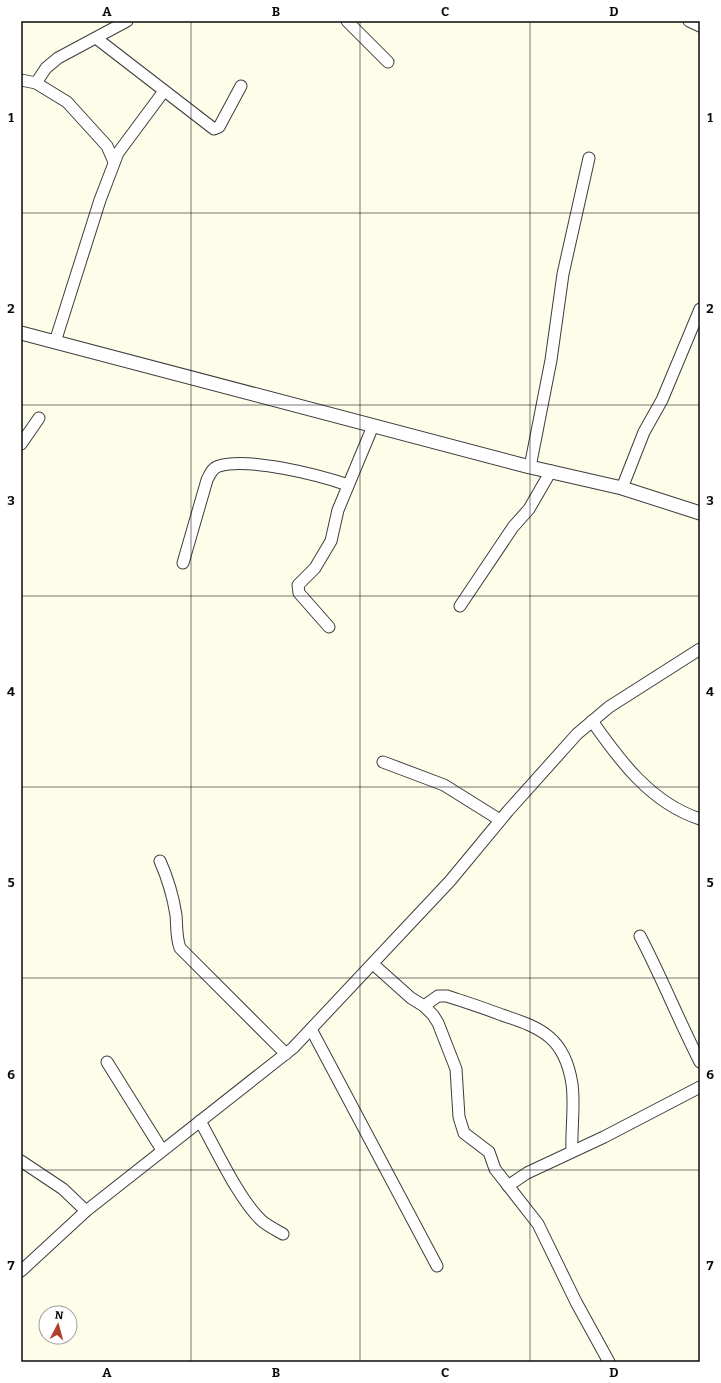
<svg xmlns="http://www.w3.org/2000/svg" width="721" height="1383" viewBox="0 0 721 1383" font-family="Bitter,serif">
<rect width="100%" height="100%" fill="#fefde9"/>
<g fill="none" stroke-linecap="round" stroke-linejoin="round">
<g stroke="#3d3d3d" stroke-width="13">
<g id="minor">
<path d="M 347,21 L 388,62"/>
<path d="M 689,21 L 700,26"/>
<path d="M 96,38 L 214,129 L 219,127 L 241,86"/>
<path d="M 21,80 L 36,83 L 46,68 L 58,58 L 127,21"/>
<path d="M 36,83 L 67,102 L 107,146 L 114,162"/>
<path d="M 55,342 L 100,200 L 118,153 L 164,91"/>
<path d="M 21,444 L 39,418"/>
<path d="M 530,467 L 551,360 L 563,274 L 589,158"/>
<path d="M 622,488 L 644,432 L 662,400 L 700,309"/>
<path d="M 183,563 L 207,480 C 210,474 212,468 219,466 C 249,457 319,475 348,485"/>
<path d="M 460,606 L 513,527 L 529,509 L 551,471"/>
<path d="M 329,627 L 299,593 L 298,585 L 315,568 L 331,541 L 338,510 L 373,426"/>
<path d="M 592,721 C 620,761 651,803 700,819"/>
<path d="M 383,762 L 444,785 L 500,820"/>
<path d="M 160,861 C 168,879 173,896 176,915 C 177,926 176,937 180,948 L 286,1054"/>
<path d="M 640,936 C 662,978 679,1021 700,1062"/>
<path d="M 373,964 L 411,998 L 424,1006 L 433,1015 L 438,1023 L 456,1069 L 459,1117 L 464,1133 L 489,1152 L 495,1169 L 538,1224 L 576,1302 L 609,1362"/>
<path d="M 424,1006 L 438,996 L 447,996 C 465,1002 484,1008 502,1015 C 542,1028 565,1038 572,1084 C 575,1106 571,1129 572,1151"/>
<path d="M 311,1029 L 437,1266"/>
<path d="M 107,1062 L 162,1150"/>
<path d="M 200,1121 C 216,1149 239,1200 262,1221 C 268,1226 276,1230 283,1234"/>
<path d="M 21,1161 L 63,1189 L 86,1211"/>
<path d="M 508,1186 L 527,1173 L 604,1137 L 700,1087"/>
<path d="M 21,1271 L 86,1211 L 293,1048 L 450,881 L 508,811 L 577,734 L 609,707 L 700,649"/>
</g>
</g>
<g stroke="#3d3d3d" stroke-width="15">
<path id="tertiary" d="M 21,333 L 530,467 L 622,488 L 700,513"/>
</g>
<use href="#minor" stroke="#fff" stroke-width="11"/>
<use href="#tertiary" stroke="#fff" stroke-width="13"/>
</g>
<path fill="none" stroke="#0a0a0a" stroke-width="1" stroke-opacity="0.55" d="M 191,21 L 191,1362M 360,21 L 360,1362M 530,21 L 530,1362M 21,213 L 700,213M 21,405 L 700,405M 21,596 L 700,596M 21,787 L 700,787M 21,978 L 700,978M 21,1170 L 700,1170"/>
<rect width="721" height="1383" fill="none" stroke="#ffffff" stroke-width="44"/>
<g transform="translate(58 1325) rotate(6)"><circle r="19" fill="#ffffff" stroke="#9d9d9d"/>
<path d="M0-3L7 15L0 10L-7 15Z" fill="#af402d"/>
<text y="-6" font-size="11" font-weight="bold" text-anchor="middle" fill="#0a0a0a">N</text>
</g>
<rect x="22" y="22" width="677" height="1339" fill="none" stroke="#0a0a0a" stroke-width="1.5"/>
<g font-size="13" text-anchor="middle" font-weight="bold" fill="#0a0a0a">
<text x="107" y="16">A</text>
<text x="276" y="16">B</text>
<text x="445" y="16">C</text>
<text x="614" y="16">D</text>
<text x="11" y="122">1</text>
<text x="710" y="122">1</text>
<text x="11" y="313">2</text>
<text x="710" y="313">2</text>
<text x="11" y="505">3</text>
<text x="710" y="505">3</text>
<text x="11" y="696">4</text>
<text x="710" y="696">4</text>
<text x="11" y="887">5</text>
<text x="710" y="887">5</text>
<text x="11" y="1079">6</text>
<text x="710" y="1079">6</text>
<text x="11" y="1270">7</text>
<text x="710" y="1270">7</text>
<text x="107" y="1377">A</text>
<text x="276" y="1377">B</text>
<text x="445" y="1377">C</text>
<text x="614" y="1377">D</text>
</g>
</svg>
